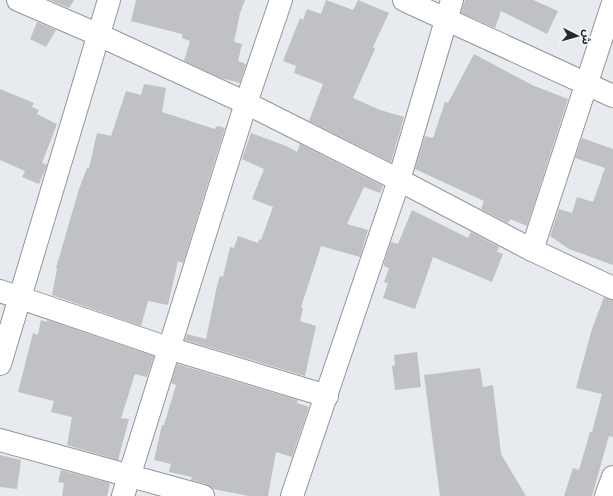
<svg xmlns="http://www.w3.org/2000/svg" width="613" height="496" viewBox="0 0 613 496" font-family="'Roboto Condensed','Noto Sans Arabic',sans-serif">
<rect width="100%" height="100%" fill="#e7eaee"/>
<g fill="#bfc1c5">
<path d="M 50,0 L 74,0 L 69,8 Z"/>
<path d="M 136,0 L 245,0 L 240,13 L 234,42 L 242,44 L 238,61 L 246,64 L 240,83 L 221,78 L 184,61 L 190,41 L 182,38 L 182,34 L 131,21 Z"/>
<path d="M 326,0 L 353,10 L 358,0 L 389,13 L 373,47 L 375,49 L 353,98 L 380,110 L 404,117 L 391,162 L 309,121 L 323,84 L 294,73 L 296,66 L 283,61 L 300,18 L 303,20 L 307,9 L 321,14 Z"/>
<path d="M 465,0 L 533,0 L 558,11 L 547,34 L 501,11 L 495,28 L 461,13 Z"/>
<path d="M 37,22 L 56,30 L 46,47 L 30,39 Z"/>
<path d="M 474,54 L 532,85 L 568,99 L 527,226 L 510,219 L 508,223 L 481,209 L 484,201 L 415,169 L 425,136 L 433,138 L 445,102 L 448,103 Z"/>
<path d="M 144,84 L 166,88 L 162,112 L 215,129 L 217,126 L 225,128 L 183,263 L 178,261 L 168,305 L 148,301 L 141,326 L 52,295 L 57,269 L 56,268 L 79,189 L 87,168 L 89,168 L 97,133 L 111,136 L 126,91 L 141,95 Z"/>
<path d="M 0,89 L 34,103 L 32,107 L 39,110 L 37,114 L 57,124 L 42,163 L 47,165 L 39,184 L 22,177 L 25,171 L 0,160 Z"/>
<path d="M 251,133 L 286,146 L 297,152 L 300,144 L 383,186 L 380,193 L 364,187 L 347,224 L 368,230 L 360,257 L 321,246 L 301,307 L 303,308 L 300,321 L 316,326 L 305,376 L 185,340 L 187,334 L 206,339 L 217,286 L 220,276 L 223,277 L 230,247 L 234,248 L 238,236 L 258,243 L 259,239 L 261,240 L 273,207 L 252,199 L 264,169 L 242,159 Z"/>
<path d="M 582,138 L 613,149 L 613,265 L 569,249 L 550,236 L 559,209 L 572,213 L 577,197 L 593,202 L 605,168 L 575,158 Z"/>
<path d="M 412,210 L 468,238 L 471,232 L 499,247 L 497,252 L 503,254 L 492,282 L 433,257 L 415,309 L 383,298 L 388,283 L 384,282 L 389,268 L 384,266 L 384,263 L 391,242 L 398,244 Z"/>
<path d="M 604,297 L 613,300 L 613,437 L 609,436 L 592,496 L 564,496 L 573,468 L 579,470 L 590,432 L 592,432 L 602,394 L 576,388 L 591,332 Z"/>
<path d="M 41,320 L 47,322 L 47,320 L 154,356 L 147,377 L 135,374 L 121,418 L 129,419 L 118,460 L 67,445 L 72,417 L 51,412 L 54,401 L 18,392 L 33,333 L 38,335 Z"/>
<path d="M 417,352 L 421,387 L 395,390 L 392,366 L 395,365 L 394,355 Z"/>
<path d="M 177,364 L 298,400 L 297,403 L 309,407 L 292,457 L 276,452 L 268,496 L 249,496 L 213,489 L 206,484 L 191,480 L 192,477 L 169,472 L 171,464 L 154,460 L 162,425 L 164,425 L 176,385 L 171,383 Z"/>
<path d="M 480,368 L 483,387 L 493,385 L 501,454 L 526,496 L 440,496 L 424,375 Z"/>
<path d="M 0,455 L 21,460 L 17,489 L 0,487 Z"/>
<path d="M 61,470 L 110,483 L 107,496 L 62,496 L 64,483 L 58,482 Z"/>
</g>
<g fill="none" stroke-linecap="round" stroke-linejoin="round">
<g stroke="#94969a" stroke-width="24">
<g id="minor">
<path d="M 18,0 L 99,35 L 246,103 L 399,180 L 532,250 L 613,288"/>
<path d="M 404,0 L 613,96"/>
<path d="M 532,250 L 613,3"/>
<path d="M 0,291 L 168,348 L 327,396"/>
<path d="M 0,364 L 109,0"/>
<path d="M 0,440 L 203,496"/>
<path d="M 123,496 L 246,103 L 281,0"/>
<path d="M 292,496 L 399,180 L 452,0"/>
<path d="M 606,496 L 613,477"/>
</g>
</g>
<use href="#minor" stroke="#fff" stroke-width="22"/>
</g>
<g transform="translate(577 36) rotate(96)" stroke="#f4f7fb" stroke-width="3" paint-order="stroke">
<path d="M0-3L7 15L0 10L-7 15Z" fill="#272829"/>
<text y="-6" font-size="11" font-weight="bold" text-anchor="middle" fill="#272829">ش</text>
</g>
</svg>
